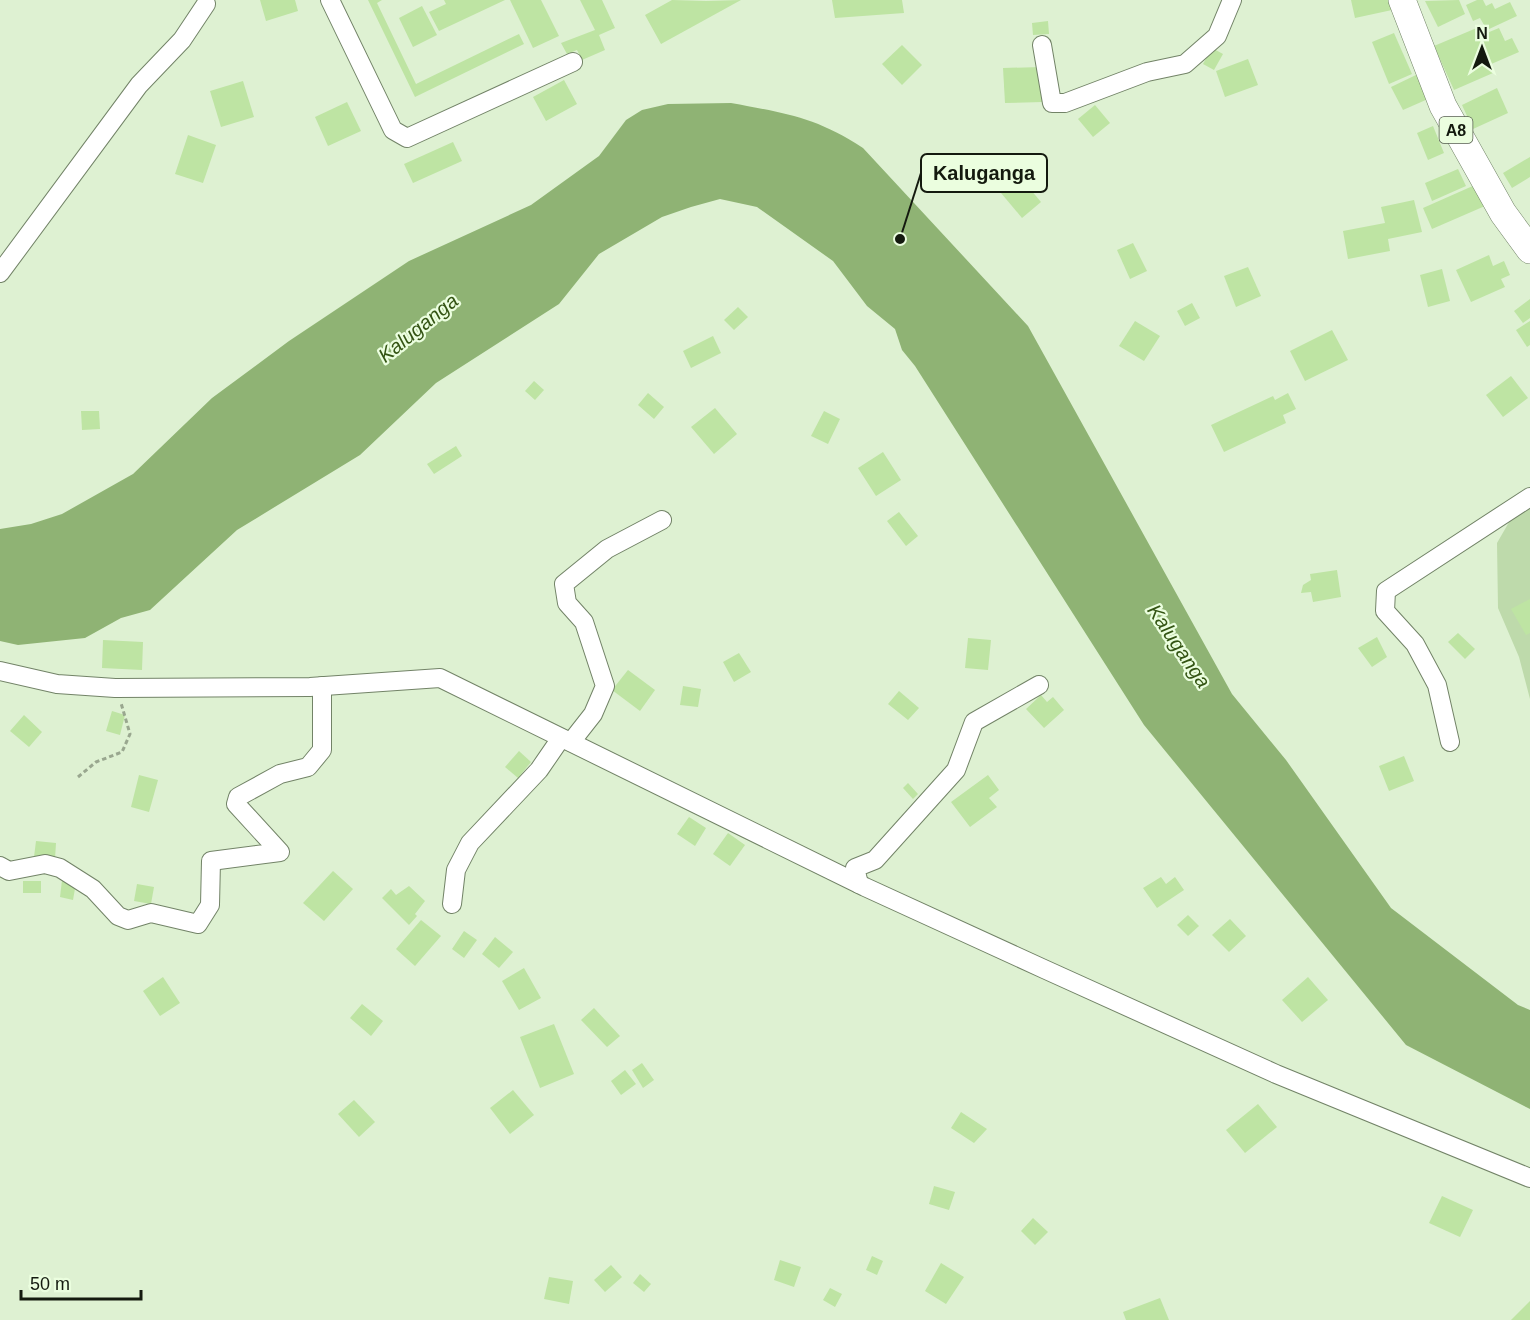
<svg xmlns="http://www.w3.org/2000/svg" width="1530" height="1320" viewBox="0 0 1530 1320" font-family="Helvetica,sans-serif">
<rect width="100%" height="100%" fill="#def1d2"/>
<path fill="#bedaab" d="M 1530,505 L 1530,699 L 1519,657 L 1498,608 L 1497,543 L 1512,517 Z"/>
<path fill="#8fb374" d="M 731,103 C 785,113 816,117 863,148 L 1028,326 L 1232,694 L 1286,760 L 1391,908 L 1518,1005 L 1530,1010 L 1530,1109 L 1406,1045 L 1144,725 L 915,366 L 902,350 L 895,329 L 867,306 L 833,261 L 757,207 L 720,199 L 691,207 L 662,217 L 599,254 L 559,304 L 436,383 L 360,455 L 237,530 L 150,610 L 121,618 L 85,638 L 18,645 L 0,641 L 0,529 L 31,524 L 62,514 L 133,474 L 212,398 L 289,341 L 409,261 L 531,205 L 599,156 L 626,120 L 642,110 L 668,104 Z"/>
<g fill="#bee4a3">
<path d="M 260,0 L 295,0 L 298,11 L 266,21 Z"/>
<path d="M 368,0 L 382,0 L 377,3 L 416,84 L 519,34 L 524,44 L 415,97 Z"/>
<path d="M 444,0 L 505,0 L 439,31 L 429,12 L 446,4 Z"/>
<path d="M 510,0 L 541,0 L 559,36 L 533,48 Z"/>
<path d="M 580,0 L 602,0 L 615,28 L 599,35 L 605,50 L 582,60 L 577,50 L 567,54 L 561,43 L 595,30 Z"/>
<path d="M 672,0 L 706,1 L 741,0 L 661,44 L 645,15 Z"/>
<path d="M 832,0 L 902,0 L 904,13 L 835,18 Z"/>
<path d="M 1351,0 L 1390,0 L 1392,10 L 1355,18 Z"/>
<path d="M 1459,0 L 1465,14 L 1438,27 L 1425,1 Z"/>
<path d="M 1477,0 L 1483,0 L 1486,6 L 1492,3 L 1495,9 L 1510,2 L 1517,16 L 1487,30 L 1480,18 L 1473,21 L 1466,5 Z"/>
<path d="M 422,6 L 437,35 L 413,47 L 399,18 Z"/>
<path d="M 1048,21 L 1049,34 L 1033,35 L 1032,23 Z"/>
<path d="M 1479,27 L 1482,35 L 1499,28 L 1505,41 L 1512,38 L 1519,52 L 1489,65 L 1493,73 L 1454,90 L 1434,46 Z"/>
<path d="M 1394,33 L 1412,74 L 1389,84 L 1372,42 Z"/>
<path d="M 902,45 L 922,65 L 902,85 L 882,64 Z"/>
<path d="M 1212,48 L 1223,54 L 1214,70 L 1203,64 Z"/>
<path d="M 1248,59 L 1258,85 L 1225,97 L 1216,71 Z"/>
<path d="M 1041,67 L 1043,102 L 1005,103 L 1003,68 Z"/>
<path d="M 1416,75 L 1428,99 L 1403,110 L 1391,87 Z"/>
<path d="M 564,80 L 577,104 L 546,121 L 533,97 Z"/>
<path d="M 243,81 L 254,117 L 221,127 L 210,91 Z"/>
<path d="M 1497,88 L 1508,113 L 1473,129 L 1462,105 Z"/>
<path d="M 347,102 L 361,131 L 328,146 L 315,117 Z"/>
<path d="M 1095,105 L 1110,123 L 1093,137 L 1078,119 Z"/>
<path d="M 1433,126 L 1444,153 L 1428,160 L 1417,133 Z"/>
<path d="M 188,135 L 216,145 L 203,183 L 175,174 Z"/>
<path d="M 453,142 L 462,161 L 413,183 L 404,164 Z"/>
<path d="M 1530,157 L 1530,177 L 1512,188 L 1503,173 Z"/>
<path d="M 1458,169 L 1466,186 L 1432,201 L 1425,183 Z"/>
<path d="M 1020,177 L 1041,202 L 1022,218 L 1001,193 Z"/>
<path d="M 1475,185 L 1485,206 L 1432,229 L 1423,208 Z"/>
<path d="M 1414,200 L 1422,232 L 1388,239 L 1390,251 L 1348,259 L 1343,231 L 1385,223 L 1381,207 Z"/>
<path d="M 1133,243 L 1147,271 L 1130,279 L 1117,250 Z"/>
<path d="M 1489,255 L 1493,266 L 1504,261 L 1510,275 L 1501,279 L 1505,287 L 1471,302 L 1456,270 Z"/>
<path d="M 1248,267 L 1261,296 L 1236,307 L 1224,276 Z"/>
<path d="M 1442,269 L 1450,301 L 1428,307 L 1420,275 Z"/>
<path d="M 1530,299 L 1530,318 L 1523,323 L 1514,311 Z"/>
<path d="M 1192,303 L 1200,318 L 1185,326 L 1177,311 Z"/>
<path d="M 738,307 L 748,317 L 734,330 L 724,320 Z"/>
<path d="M 1135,321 L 1160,336 L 1144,361 L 1119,346 Z"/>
<path d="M 1530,321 L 1530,345 L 1527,347 L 1516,330 Z"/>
<path d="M 1332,330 L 1348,360 L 1305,381 L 1290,351 Z"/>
<path d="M 713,336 L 721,353 L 691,368 L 683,351 Z"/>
<path d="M 1511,376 L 1528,398 L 1503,417 L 1486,395 Z"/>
<path d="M 534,381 L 544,390 L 535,400 L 525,391 Z"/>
<path d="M 648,393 L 664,407 L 654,419 L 638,405 Z"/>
<path d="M 1288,393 L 1296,409 L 1283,415 L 1286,423 L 1224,452 L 1211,425 L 1273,396 L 1275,400 Z"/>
<path d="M 715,408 L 737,434 L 714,454 L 691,427 Z"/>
<path d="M 81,411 L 99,411 L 100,429 L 82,430 Z"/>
<path d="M 824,411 L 840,419 L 828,444 L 811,436 Z"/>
<path d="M 456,446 L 462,456 L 434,474 L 427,464 Z"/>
<path d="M 883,452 L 901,480 L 876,496 L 858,468 Z"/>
<path d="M 899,512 L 918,536 L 906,546 L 887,521 Z"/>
<path d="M 1337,570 L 1341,597 L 1313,602 L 1311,592 L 1301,593 L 1303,585 L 1311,580 L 1310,574 Z"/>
<path d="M 1530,599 L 1530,633 L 1526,635 L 1511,609 Z"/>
<path d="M 1458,633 L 1475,649 L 1465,659 L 1448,642 Z"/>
<path d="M 1377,637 L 1387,657 L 1372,667 L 1358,648 Z"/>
<path d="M 968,638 L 991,640 L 988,670 L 965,668 Z"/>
<path d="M 103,640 L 143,642 L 142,670 L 102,668 Z"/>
<path d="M 739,653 L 751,672 L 734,682 L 723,662 Z"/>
<path d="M 628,670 L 655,690 L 640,711 L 612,690 Z"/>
<path d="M 683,686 L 701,689 L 698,707 L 680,705 Z"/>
<path d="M 899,691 L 919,708 L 908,720 L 888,704 Z"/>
<path d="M 1041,695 L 1047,702 L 1053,697 L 1064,710 L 1044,728 L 1026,709 Z"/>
<path d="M 112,711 L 125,715 L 120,735 L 106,731 Z"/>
<path d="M 24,715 L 42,732 L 29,747 L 10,731 Z"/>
<path d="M 519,751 L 531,762 L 518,778 L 505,767 Z"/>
<path d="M 1404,756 L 1414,781 L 1389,791 L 1379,766 Z"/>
<path d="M 139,775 L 158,780 L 149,812 L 131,807 Z"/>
<path d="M 988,775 L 999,790 L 989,798 L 997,807 L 970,827 L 951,802 Z"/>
<path d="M 908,783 L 918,794 L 913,799 L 903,788 Z"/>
<path d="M 689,817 L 706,828 L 695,846 L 677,834 Z"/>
<path d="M 728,833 L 745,845 L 730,866 L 713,854 Z"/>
<path d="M 36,841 L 56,843 L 55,859 L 34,857 Z"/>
<path d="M 333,871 L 353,889 L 324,921 L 303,903 Z"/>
<path d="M 1161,877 L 1166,884 L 1175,877 L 1184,890 L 1157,908 L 1143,888 Z"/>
<path d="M 62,880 L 76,883 L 73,900 L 60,897 Z"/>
<rect x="23" y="881" width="18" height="12"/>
<path d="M 137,884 L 154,887 L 151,904 L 134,901 Z"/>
<path d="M 409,886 L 425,901 L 415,914 L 417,916 L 409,925 L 382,898 L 391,889 L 396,895 Z"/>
<path d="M 1188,915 L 1199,926 L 1188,936 L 1177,925 Z"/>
<path d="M 1230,919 L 1246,936 L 1229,952 L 1212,935 Z"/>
<path d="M 421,920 L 441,936 L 415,966 L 396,949 Z"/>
<path d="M 464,931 L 477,940 L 464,958 L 452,949 Z"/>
<path d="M 495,937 L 513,952 L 499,968 L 482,954 Z"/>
<path d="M 524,968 L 541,998 L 519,1010 L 502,981 Z"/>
<path d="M 163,977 L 180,1003 L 160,1016 L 143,991 Z"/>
<path d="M 1308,977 L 1328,1000 L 1302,1022 L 1282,1000 Z"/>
<path d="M 362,1004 L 383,1021 L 371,1036 L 350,1018 Z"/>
<path d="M 594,1008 L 620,1036 L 607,1047 L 581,1020 Z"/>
<path d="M 554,1024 L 574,1074 L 540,1088 L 520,1037 Z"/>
<path d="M 642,1063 L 654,1080 L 643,1088 L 632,1070 Z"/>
<path d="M 625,1070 L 636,1084 L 621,1095 L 611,1081 Z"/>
<path d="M 513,1090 L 534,1115 L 510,1134 L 490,1108 Z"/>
<path d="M 354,1100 L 375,1122 L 359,1137 L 338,1114 Z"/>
<path d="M 1258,1104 L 1277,1127 L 1245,1153 L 1226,1130 Z"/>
<path d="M 961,1112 L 987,1129 L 974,1143 L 951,1128 Z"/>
<path d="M 934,1186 L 955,1192 L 949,1210 L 929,1204 Z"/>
<path d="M 1442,1196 L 1473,1210 L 1460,1237 L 1429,1223 Z"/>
<path d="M 1033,1218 L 1048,1232 L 1035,1245 L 1021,1231 Z"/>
<path d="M 872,1256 L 883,1261 L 877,1275 L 866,1270 Z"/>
<path d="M 780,1260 L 801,1267 L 794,1287 L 774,1280 Z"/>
<path d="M 941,1263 L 964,1277 L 946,1304 L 925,1291 Z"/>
<path d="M 611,1265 L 622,1277 L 605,1292 L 594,1280 Z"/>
<path d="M 640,1274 L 651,1284 L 644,1292 L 633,1283 Z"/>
<path d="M 549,1277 L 573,1281 L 569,1304 L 544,1299 Z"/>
<path d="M 830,1288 L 842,1294 L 835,1307 L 823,1300 Z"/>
<path d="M 1160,1298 L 1169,1320 L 1126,1320 L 1123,1312 Z"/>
<path d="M 1530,1301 L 1530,1320 L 1511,1320 Z"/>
</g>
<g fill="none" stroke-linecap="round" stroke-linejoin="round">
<g stroke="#728367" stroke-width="20">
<g id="minor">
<path d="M 330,0 L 393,130 L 407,138 L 573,62"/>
<path d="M 1042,45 L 1052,103 L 1065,103 L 1147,72 L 1185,64 L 1217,36 L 1232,0"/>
<path d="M 0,273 L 139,85 L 182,40 L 206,4"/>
<path d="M 0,671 L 57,684 L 115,688 L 310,687 L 440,678 L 865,887 L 1044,969 L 1276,1074 L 1530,1178"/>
<path d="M 571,742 L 593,714 L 605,686 L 584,622 L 567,603 L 564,584 L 607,549 L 662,520"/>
<path d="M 1450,742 L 1437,685 L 1415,644 L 1385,611 L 1386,591 L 1530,497"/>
<path d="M 0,866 L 9,871 L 45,864 L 60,868 L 93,889 L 118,916 L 128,920 L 151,913 L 198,924 L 210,905 L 211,861 L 280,852 L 236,804 L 238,797 L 280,774 L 308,767 L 322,750 L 322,686"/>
<path d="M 859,884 L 855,868 L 875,860 L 956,770 L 974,722 L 1039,685"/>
<path d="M 452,904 L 456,870 L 470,843 L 539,770 L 561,738"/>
</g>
</g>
<g stroke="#728367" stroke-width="28">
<path id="highway" d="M 1402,0 L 1443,106 L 1503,213 L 1530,250"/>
</g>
<path stroke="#99a78f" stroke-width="3" stroke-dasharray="4.5 3" stroke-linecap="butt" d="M 78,777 L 96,762 L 122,752 L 130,734 L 121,703"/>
<use href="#minor" stroke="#fff" stroke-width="18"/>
<use href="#highway" stroke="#fff" stroke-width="27"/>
</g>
<g text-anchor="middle" stroke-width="4.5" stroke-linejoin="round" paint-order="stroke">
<rect fill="#ebfedf" stroke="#545e4d" stroke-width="1.5" x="1439.5" y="117" width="33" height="26" rx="4.5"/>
<g font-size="16" font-weight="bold" fill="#141a0f">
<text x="1456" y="136">A8</text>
</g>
<g font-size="20" font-style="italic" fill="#335413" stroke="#ebfedf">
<text transform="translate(418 328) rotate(-39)" y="7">Kaluganga</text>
<text transform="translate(1179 646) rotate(56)" y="7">Kaluganga</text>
</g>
</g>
<path fill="none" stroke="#141a0f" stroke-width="2" d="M900 239L921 173"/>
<circle fill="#141a0f" stroke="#ebfedf" stroke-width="2" cx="900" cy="239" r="6"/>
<rect fill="#ebfedf" stroke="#141a0f" stroke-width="2" x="921" y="154" width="126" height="38" rx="6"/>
<g font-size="20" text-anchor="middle" font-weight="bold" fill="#141a0f">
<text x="984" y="180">Kaluganga</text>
</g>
<g transform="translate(1482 48)" stroke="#ebfedf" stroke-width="4.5" paint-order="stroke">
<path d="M0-4.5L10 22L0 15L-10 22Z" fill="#141a0f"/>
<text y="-9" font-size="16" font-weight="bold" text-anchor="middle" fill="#141a0f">N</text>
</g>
<path d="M21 1290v9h120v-9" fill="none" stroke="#141a0f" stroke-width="3"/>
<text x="30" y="1290" font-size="18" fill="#141a0f" stroke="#ebfedf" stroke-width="4.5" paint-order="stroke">50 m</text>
</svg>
